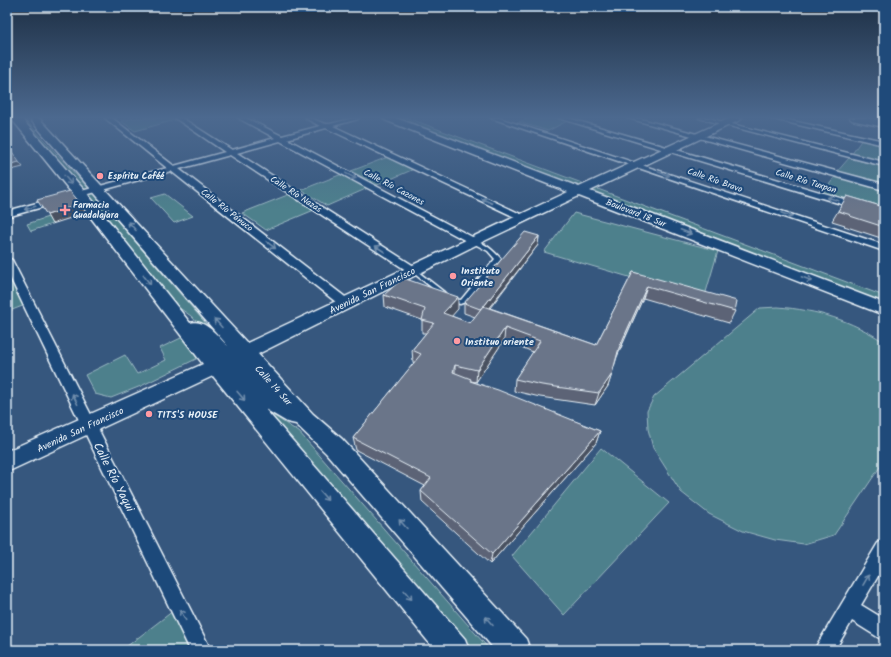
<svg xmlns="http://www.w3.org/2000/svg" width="891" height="657" viewBox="0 0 891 657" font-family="Kalam,sans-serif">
<rect width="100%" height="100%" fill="#36577e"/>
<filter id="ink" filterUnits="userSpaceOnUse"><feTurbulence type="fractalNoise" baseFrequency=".025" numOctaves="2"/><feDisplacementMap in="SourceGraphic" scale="8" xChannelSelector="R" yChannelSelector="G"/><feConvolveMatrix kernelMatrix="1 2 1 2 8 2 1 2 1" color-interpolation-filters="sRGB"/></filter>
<g filter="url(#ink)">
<g fill="#4e808c" stroke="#9bb8c2">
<path d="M 21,118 L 24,118 L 89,189 L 83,191 Z"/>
<path d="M 135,118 L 170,118 L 175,120 L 135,131 L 121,121 Z"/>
<path d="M 388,118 L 408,118 L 884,296 L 884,309 Z"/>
<path d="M 528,118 L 555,118 L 567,121 L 548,131 L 519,122 Z"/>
<path d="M 862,139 L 884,144 L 884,162 L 852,154 Z"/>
<path d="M 388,157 L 414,169 L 377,185 L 351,171 Z"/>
<path d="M 849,158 L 884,167 L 884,187 L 836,173 Z"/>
<path d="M 342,174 L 368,188 L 327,206 L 301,190 Z"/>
<path d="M 836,176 L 884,190 L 884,194 L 876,208 L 823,192 Z"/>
<path d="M 93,193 L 227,348 L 223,350 L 191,316 L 175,305 L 86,195 Z"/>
<path d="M 165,194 L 193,216 L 174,223 L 151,198 Z"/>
<path d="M 290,194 L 314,210 L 266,230 L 242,213 Z"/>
<path d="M 574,213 L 718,251 L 704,299 L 544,252 Z"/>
<path d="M 48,217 L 52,224 L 31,231 L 27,224 Z"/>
<path d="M 11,278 L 25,305 L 7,312 L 7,279 Z"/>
<path d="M 778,307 C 817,310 851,320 884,342 L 884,461 L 834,535 L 804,544 L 775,540 L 743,531 L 709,514 L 681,492 L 653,448 L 648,429 L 647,411 L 654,397 L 760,308 Z"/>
<path d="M 183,337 L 198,358 L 141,386 L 111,398 L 95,394 L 85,375 L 125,355 L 137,374 L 166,360 L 160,348 Z"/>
<path d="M 235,368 L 274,416 L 299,432 L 490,650 L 463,650 L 231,371 Z"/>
<path d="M 601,448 L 669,503 L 564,615 L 512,556 Z"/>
<path d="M 173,611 L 195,650 L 122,650 Z"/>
</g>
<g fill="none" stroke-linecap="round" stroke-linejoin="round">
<g stroke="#e8f1f8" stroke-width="3">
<g id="lane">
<path d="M 471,240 C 482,240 494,251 501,259 L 465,302 L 460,304 L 449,301 L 448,300 L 449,299 L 461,300 L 495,259 L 488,251 L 471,242 Z"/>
<path d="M 413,268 L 444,292 L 445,293 L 444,294 L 440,294 L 411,271 L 410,270 Z"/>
</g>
</g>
<g stroke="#e8f1f8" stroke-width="3">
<g id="street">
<path d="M 105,118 L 112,118 L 174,166 L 225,152 L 175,118 L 182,118 L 232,150 L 275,138 L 240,119 L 239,118 L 246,118 L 282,136 L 320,126 L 307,119 L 306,118 C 315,118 320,123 327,124 C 335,124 348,118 359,118 L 358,119 L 333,126 L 527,217 L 525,219 L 519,219 L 326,128 L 287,139 L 476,239 L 478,241 L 476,243 L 470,243 L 280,141 L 237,153 L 417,268 L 418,270 L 417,272 L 409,272 L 230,155 L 179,169 L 349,300 L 351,303 L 349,306 L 341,306 L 171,171 L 7,217 L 7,211 L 167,168 Z"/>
<path d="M 491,118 L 499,118 L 884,245 L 884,251 Z"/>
<path d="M 559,118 L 568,118 L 884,211 L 884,217 Z"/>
<path d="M 628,118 L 637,118 L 884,184 L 884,190 Z"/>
<path d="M 699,118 L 708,118 L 884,162 L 884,166 Z"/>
<path d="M 769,118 L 779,118 L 884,141 L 884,145 Z"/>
<path d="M 7,257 L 12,260 L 211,650 L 190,650 L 7,271 Z"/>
<path d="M 884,540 L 884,566 L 861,605 L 884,619 L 884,641 L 852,621 L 835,650 L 814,650 L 878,543 Z"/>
</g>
</g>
<g stroke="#e8f1f8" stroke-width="3">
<g id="secondary">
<path d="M 11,118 L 21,118 L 85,191 L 190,323 C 205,318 218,337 228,346 L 29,118 L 39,118 L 247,343 L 568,192 L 385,120 L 383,118 L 396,118 L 579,187 L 730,118 L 742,118 L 740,120 L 590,191 L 884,303 L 884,315 L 579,196 L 478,244 L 258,354 L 313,414 L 342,439 L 526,639 L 530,650 L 495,650 L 326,453 L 296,424 L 287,422 L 265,409 L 465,639 L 469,650 L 435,650 L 213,376 L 7,472 L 7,451 L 203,364 L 75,197 Z"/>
<path d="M 850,118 L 868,118 L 884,121 L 884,127 L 852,120 Z"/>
</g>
</g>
<use href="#lane" fill="#1f4a7a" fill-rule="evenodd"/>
<use href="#street" fill="#1f4a7a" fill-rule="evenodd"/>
<use href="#secondary" fill="#1f4a7a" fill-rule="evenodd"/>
</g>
<g fill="#5b6476" stroke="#e8f1f8">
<path d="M 847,196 L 884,207 L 884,239 L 844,226 L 845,225 L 832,221 Z"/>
<path d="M 539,236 L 538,245 L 490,308 L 596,345 L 633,272 L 735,311 L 729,323 L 643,298 L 617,357 L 608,386 L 595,405 L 540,397 L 514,391 L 515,379 L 533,352 L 504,340 L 476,382 L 471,381 L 600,431 L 596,443 L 490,564 L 422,502 L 421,491 L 425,486 L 356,450 L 353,438 L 414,363 L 413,362 L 412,350 L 426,333 L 422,333 L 422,320 L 385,307 L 384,295 L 458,309 L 451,316 L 470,323 L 475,317 L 464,313 L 464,303 Z"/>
</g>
<g fill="#4a5160" stroke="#e8f1f8">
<path d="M 19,162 L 23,167 L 7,171 L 7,165 Z"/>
<path d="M 81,204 L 86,213 L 52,224 L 47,215 Z"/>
<path d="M 539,236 L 538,245 L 480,319 L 481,310 Z"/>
<path d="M 647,286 L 643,298 L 615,360 L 619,348 Z"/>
<path d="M 458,297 L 458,309 L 443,326 L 443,313 Z"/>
<path d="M 505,328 L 504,340 L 476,382 L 477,370 Z"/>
<path d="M 455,365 L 455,377 L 453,372 Z"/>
<path d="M 612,374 L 608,386 L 595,405 L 599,393 Z"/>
<path d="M 600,431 L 596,443 L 490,564 L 492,554 Z"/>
</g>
<g fill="#6a7489" stroke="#e8f1f8">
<path d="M 7,144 L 19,162 L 7,165 Z"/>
<path d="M 70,191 L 81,204 L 47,215 L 37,200 Z"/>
<path d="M 847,196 L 884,207 L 884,227 L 850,216 L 851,215 L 838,211 Z"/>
<path d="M 525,232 L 539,236 L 484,306 L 483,306 L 480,309 L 464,303 Z"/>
<path d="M 633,272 L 737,301 L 735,311 L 647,286 L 619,348 L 612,374 L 599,393 L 542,385 L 515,379 L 540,341 L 505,328 L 477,370 L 455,365 L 453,372 L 471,379 L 470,381 L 498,390 L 600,431 L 492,554 L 421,491 L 431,478 L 353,438 L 421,354 L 412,350 L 434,323 L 422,320 L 425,309 L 384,295 L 403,278 L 458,297 L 443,313 L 470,323 L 483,306 L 596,345 Z"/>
</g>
<defs><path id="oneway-shaft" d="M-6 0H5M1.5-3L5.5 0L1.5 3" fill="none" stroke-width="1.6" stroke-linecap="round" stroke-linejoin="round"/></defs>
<g stroke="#6f8dac">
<use href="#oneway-shaft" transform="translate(664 174) rotate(19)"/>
<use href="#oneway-shaft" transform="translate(351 176) rotate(28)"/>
<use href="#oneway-shaft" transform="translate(68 180) rotate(50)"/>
<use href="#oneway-shaft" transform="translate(833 199) rotate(-163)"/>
<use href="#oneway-shaft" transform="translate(487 201) rotate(-155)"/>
<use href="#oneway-shaft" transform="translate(30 208) rotate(164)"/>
<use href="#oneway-shaft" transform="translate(787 215) rotate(19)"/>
<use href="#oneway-shaft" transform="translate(132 226) rotate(-132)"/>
<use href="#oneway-shaft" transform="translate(686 232) rotate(21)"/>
<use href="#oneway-shaft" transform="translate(271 245) rotate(38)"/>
<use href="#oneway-shaft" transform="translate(380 249) rotate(-147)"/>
<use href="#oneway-shaft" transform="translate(807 279) rotate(21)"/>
<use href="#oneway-shaft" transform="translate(147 280) rotate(52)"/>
<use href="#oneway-shaft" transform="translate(218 323) rotate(-132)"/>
<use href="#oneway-shaft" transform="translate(241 396) rotate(50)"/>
<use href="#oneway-shaft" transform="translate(75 399) rotate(-116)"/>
<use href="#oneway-shaft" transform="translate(324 496) rotate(50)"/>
<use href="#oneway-shaft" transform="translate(403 524) rotate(-132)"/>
<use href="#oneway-shaft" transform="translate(866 580) rotate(-60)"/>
<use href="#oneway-shaft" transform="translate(408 595) rotate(50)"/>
<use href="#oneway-shaft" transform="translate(183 615) rotate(-117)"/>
<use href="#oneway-shaft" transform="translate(489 621) rotate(-132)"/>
</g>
</g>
<linearGradient id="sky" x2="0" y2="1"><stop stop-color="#1e3045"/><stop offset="0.56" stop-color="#4c698f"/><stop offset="1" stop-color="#4c698f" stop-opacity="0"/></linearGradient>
<rect width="891" height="210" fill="url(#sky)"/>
<g fill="#ff9aa2" stroke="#1f4a7a" stroke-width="1.5">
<circle cx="100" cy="176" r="4"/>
<path d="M63 204h4v4h4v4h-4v4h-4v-4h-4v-4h4z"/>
<circle cx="453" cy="276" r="4"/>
<circle cx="457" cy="341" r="4"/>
<circle cx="149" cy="414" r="4"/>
</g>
<g text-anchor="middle" stroke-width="4" stroke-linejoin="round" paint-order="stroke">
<g font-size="9" font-weight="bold" fill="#e8f1f8" stroke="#1f4a7a" text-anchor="start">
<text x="108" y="179">Espíritu Caféé</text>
<text x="73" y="208">Farmacia<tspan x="73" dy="10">Guadalajara</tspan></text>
</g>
<g font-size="9" fill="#e8f1f8" stroke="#1f4a7a">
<text transform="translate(715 180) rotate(19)" y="3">Calle Río Bravo</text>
<text transform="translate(806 181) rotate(17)" y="3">Calle Río Tuxpan</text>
<text transform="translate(394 187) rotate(28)" y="3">Calle Río Cazones</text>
<text transform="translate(296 194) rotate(33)" y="3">Calle Río Nazas</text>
<text transform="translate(227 210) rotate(38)" y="3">Calle Río Pánuco</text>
<text transform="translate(636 213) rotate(21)" y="3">Boulevard 18 Sur</text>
</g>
<g font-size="10" font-weight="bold" fill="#e8f1f8" stroke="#1f4a7a" text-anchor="start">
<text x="461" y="274">Instituto<tspan x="461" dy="12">Oriente</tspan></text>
<text x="465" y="345">Instituo oriente</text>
<text x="157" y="418">TITS'S HOUSE</text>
</g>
<g font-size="10" fill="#e8f1f8" stroke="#1f4a7a">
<text transform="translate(372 290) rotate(-26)" y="4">Avenida San Francisco</text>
<text transform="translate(274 385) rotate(48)" y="4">Calle 14 Sur</text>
<text transform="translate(80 429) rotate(-25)" y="4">Avenida San Francisco</text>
</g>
<g font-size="12" fill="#e8f1f8" stroke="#1f4a7a">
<text transform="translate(114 477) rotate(63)" y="4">Calle Río Yaqui</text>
</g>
</g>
<rect width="891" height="657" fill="none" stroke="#1f4a7a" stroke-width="24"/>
<rect x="12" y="12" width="867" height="633" fill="none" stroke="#e8f1f8" stroke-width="1.5" filter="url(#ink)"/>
</svg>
